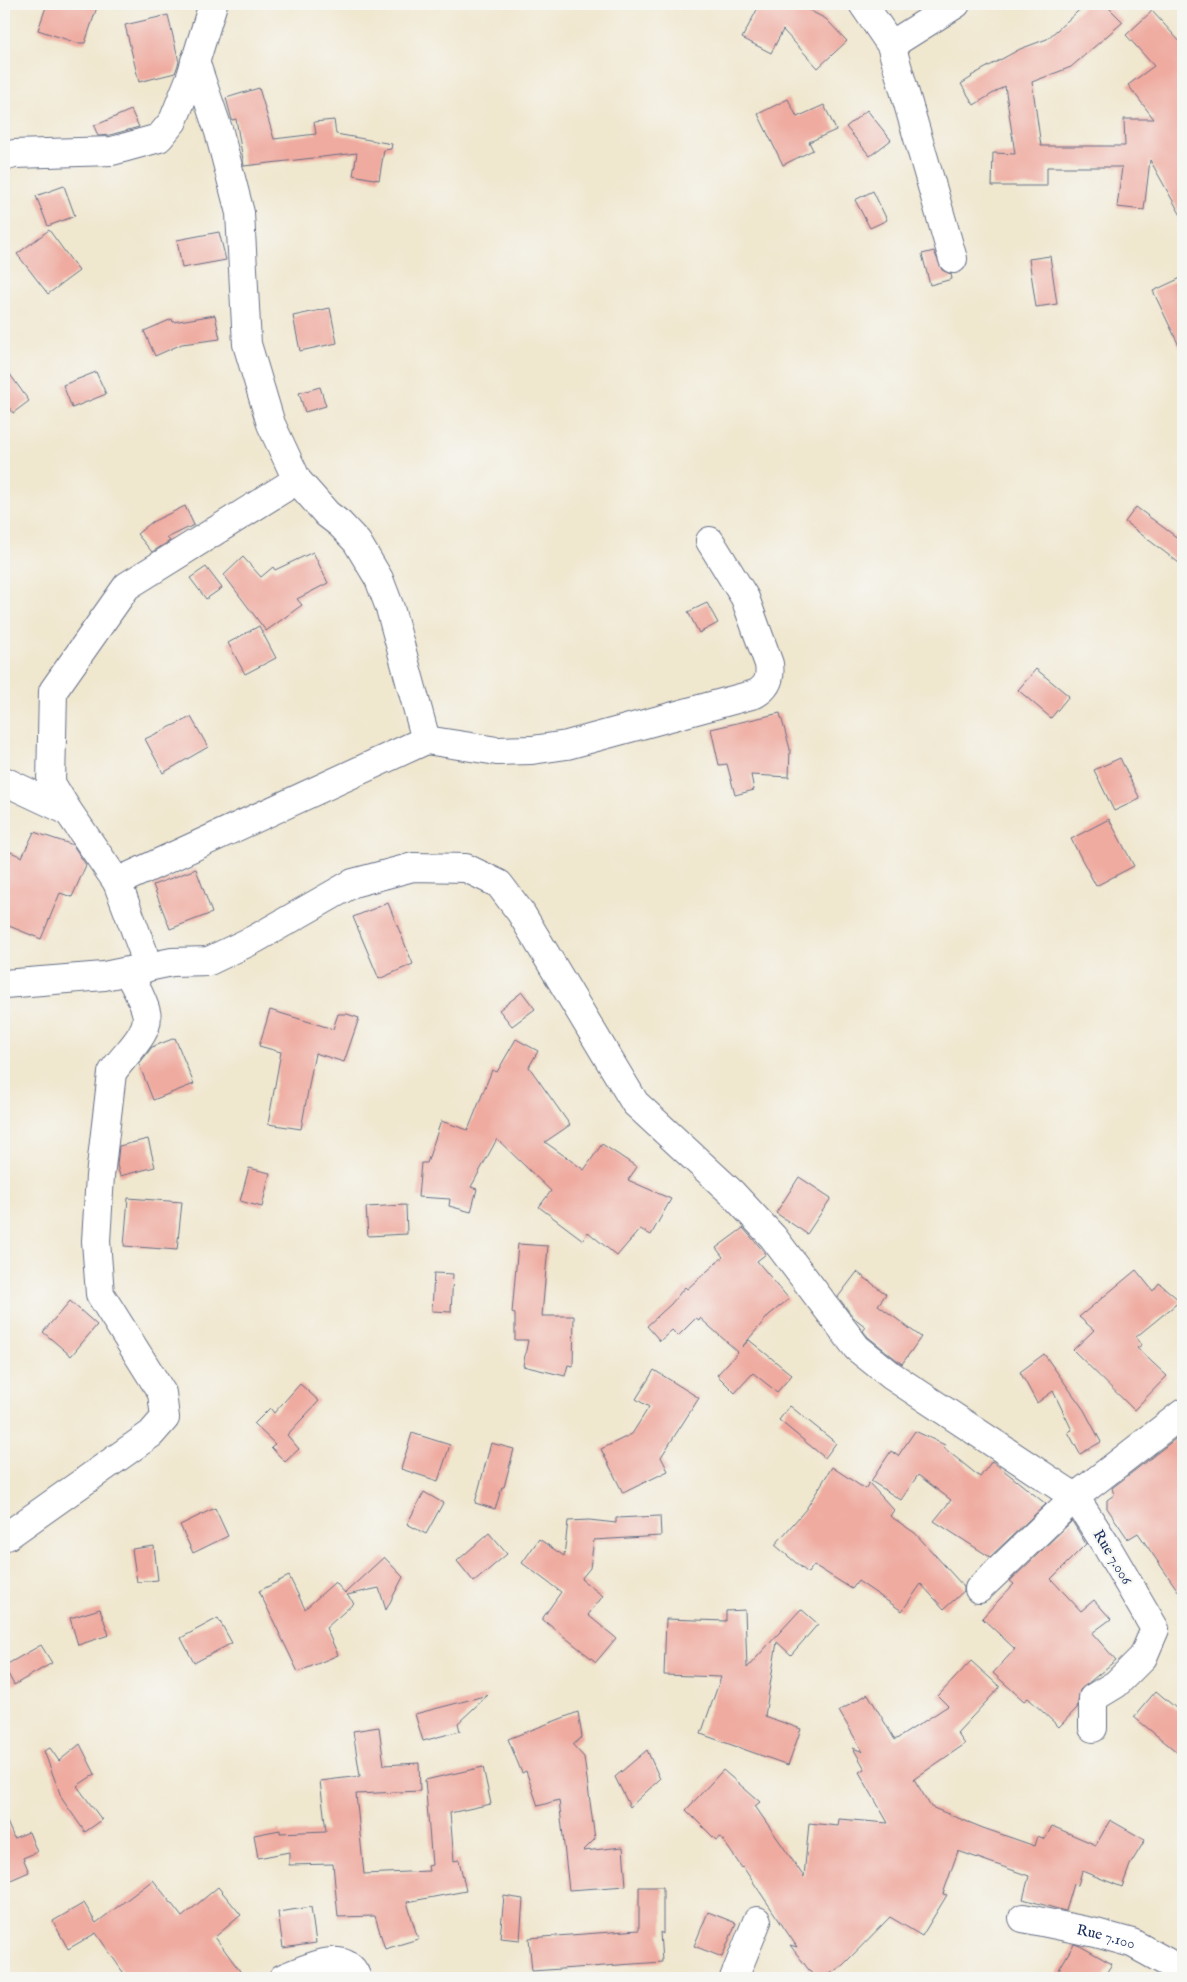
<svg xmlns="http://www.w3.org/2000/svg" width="1187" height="1982" viewBox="0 0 1187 1982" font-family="'IM FELL English',serif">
<rect width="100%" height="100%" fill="#f6f6f2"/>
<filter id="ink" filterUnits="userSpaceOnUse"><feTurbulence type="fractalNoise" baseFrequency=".02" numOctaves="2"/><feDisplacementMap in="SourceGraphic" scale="10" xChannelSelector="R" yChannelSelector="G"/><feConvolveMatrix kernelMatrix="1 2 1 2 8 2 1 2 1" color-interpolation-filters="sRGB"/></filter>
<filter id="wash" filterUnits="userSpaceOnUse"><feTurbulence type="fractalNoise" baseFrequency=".0096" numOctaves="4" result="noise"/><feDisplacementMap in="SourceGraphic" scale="20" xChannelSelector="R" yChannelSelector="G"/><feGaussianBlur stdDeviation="1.12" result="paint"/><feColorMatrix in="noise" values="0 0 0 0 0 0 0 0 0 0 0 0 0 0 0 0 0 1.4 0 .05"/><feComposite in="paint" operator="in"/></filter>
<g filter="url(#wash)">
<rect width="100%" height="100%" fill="#f0e7cf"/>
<g id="blocks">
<g fill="#efaba0">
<path d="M 47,4 L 98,4 L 85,43 L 77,43 L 38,30 Z"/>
<path d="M 760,4 L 797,4 L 826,19 L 847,41 L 818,68 L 783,30 L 771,53 L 742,38 Z"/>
<path d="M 1086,4 L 1105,4 L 1123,22 L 1071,67 L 1032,82 L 1041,146 L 1125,146 L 1124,119 L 1154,119 L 1128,85 L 1154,66 L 1126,35 L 1152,11 L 1183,45 L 1183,76 L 1180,75 L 1183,219 L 1150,160 L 1144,210 L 1117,207 L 1122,167 L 1047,167 L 1047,186 L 992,186 L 993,153 L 1015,154 L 1005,86 L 974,105 L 961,84 L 972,77 L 971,76 L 1020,49 L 1047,39 Z"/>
<path d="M 168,15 L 179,62 L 175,73 L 139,82 L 125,25 Z"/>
<path d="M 259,88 L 274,139 L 316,134 L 314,122 L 334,120 L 336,134 L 392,144 L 391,149 L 384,150 L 379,180 L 353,175 L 357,153 L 244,166 L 236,119 L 232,120 L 226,98 Z"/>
<path d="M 788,99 L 797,117 L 824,105 L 836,130 L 809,142 L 813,150 L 783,165 L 758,114 Z"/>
<path d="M 131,110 L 139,127 L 110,135 L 98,136 L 94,126 Z"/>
<path d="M 867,110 L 891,140 L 870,156 L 846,127 Z"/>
<path d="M 64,186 L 75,216 L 48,226 L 36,196 Z"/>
<path d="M 873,191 L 887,220 L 870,228 L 855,200 Z"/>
<path d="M 49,230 L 79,271 L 48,294 L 17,254 Z"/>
<path d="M 219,232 L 226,260 L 182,268 L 177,240 Z"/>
<path d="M 934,251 L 942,270 L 951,274 L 952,279 L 930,285 L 922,254 Z"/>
<path d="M 1050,256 L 1057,304 L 1036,307 L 1029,259 Z"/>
<path d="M 1183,277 L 1183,354 L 1153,291 Z"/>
<path d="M 330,308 L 337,343 L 300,351 L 293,316 Z"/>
<path d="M 215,315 L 220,339 L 182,344 L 155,356 L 144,331 L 172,319 L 173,322 Z"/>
<path d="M 4,366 L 29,401 L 13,413 L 4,399 Z"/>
<path d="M 96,372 L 106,394 L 72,408 L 63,385 Z"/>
<path d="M 320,387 L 326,406 L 305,412 L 299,393 Z"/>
<path d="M 185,506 L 194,525 L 167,538 L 170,541 L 152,552 L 137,534 L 152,522 Z"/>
<path d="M 1136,507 L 1183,542 L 1183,566 L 1125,522 Z"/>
<path d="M 313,552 L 328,583 L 297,599 L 302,605 L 266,631 L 224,575 L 243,557 L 261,577 L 273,567 L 275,570 Z"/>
<path d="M 206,567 L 222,588 L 206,599 L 190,578 Z"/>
<path d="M 707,603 L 718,623 L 699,633 L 688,612 Z"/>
<path d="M 259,626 L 276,658 L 245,674 L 228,643 Z"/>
<path d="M 1036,669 L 1069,696 L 1051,718 L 1018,690 Z"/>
<path d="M 780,713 L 790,749 L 789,777 L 751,775 L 754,790 L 735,795 L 727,764 L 719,765 L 711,729 Z"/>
<path d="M 191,717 L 208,747 L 163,773 L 145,739 Z"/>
<path d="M 1120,758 L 1140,799 L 1114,811 L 1094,770 Z"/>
<path d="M 1109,819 L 1134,866 L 1096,886 L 1071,839 Z"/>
<path d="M 34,832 L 73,845 L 86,865 L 72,897 L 60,893 L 41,939 L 4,924 L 4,849 L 22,857 Z"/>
<path d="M 196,869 L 212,913 L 170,929 L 153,885 Z"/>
<path d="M 388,903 L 413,964 L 379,979 L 353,917 Z"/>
<path d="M 522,992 L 535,1009 L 512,1026 L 499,1010 Z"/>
<path d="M 270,1010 L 333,1029 L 338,1014 L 347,1014 L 359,1018 L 344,1062 L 315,1053 L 301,1129 L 268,1124 L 281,1052 L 259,1046 Z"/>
<path d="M 175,1038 L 194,1084 L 153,1100 L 139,1064 L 152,1047 Z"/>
<path d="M 516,1039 L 538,1051 L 529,1067 L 570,1125 L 545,1142 L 584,1170 L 602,1144 L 637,1167 L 628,1180 L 671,1199 L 651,1235 L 640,1229 L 617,1256 L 588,1232 L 583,1240 L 539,1207 L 551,1191 L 497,1139 L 471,1187 L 477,1189 L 471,1212 L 449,1206 L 450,1199 L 418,1197 L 421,1163 L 427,1163 L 441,1121 L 468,1130 L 492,1070 L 497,1072 Z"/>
<path d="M 148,1139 L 155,1167 L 120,1176 L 117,1165 L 119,1146 Z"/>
<path d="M 249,1168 L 270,1173 L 262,1207 L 240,1201 Z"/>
<path d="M 799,1177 L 831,1198 L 807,1234 L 776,1213 Z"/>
<path d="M 128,1198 L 182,1202 L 177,1250 L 124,1246 Z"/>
<path d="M 406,1205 L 407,1234 L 368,1236 L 366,1207 Z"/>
<path d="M 743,1228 L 766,1254 L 757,1261 L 789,1299 L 769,1315 L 742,1347 L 749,1340 L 792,1375 L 777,1392 L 753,1373 L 735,1393 L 717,1375 L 738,1352 L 700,1318 L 699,1320 L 696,1318 L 678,1336 L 672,1330 L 660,1341 L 647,1326 L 671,1304 L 685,1287 L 687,1289 L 723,1257 L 716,1248 Z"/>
<path d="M 518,1244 L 548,1246 L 542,1316 L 574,1316 L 573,1366 L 568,1365 L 565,1376 L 523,1366 L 528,1340 L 515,1340 L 515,1314 L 512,1313 Z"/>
<path d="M 1136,1270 L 1153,1291 L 1159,1283 L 1180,1301 L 1136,1337 L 1142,1345 L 1137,1348 L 1167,1376 L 1134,1410 L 1073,1350 L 1094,1330 L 1079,1317 Z"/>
<path d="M 857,1272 L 886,1294 L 878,1305 L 921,1337 L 902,1364 L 868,1337 L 863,1331 L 866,1327 L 853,1317 L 838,1297 Z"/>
<path d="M 434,1273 L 453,1274 L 451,1312 L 432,1311 Z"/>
<path d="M 70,1301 L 97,1325 L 71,1356 L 43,1332 Z"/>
<path d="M 1044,1354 L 1084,1410 L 1101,1442 L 1080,1454 L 1068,1432 L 1072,1430 L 1053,1391 L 1037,1403 L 1020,1372 Z"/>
<path d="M 654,1370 L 699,1398 L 661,1457 L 668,1471 L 623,1493 L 601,1449 L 632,1434 L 649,1407 L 636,1399 Z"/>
<path d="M 300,1384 L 319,1401 L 287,1435 L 299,1449 L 285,1462 L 271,1447 L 275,1444 L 254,1424 L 270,1408 L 274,1413 Z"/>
<path d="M 790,1406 L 836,1443 L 825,1458 L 779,1420 Z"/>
<path d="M 915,1431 L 945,1445 L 944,1448 L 980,1477 L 992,1461 L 1046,1504 L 990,1557 L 934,1521 L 951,1500 L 918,1475 L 901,1500 L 871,1481 L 891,1451 L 898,1456 Z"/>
<path d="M 412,1433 L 450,1445 L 438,1481 L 401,1469 Z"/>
<path d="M 1183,1433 L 1183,1598 L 1138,1533 L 1128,1539 L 1107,1508 L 1107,1500 L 1114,1495 L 1112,1488 Z"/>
<path d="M 491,1443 L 514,1449 L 504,1487 L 502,1487 L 495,1509 L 475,1503 Z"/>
<path d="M 832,1467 L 865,1489 L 869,1483 L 894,1510 L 890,1516 L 915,1533 L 964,1587 L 964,1591 L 944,1609 L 921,1584 L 902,1611 L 858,1581 L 852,1589 L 814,1565 L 808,1573 L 775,1545 L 806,1509 Z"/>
<path d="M 424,1492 L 443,1503 L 426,1534 L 407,1524 Z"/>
<path d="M 215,1508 L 228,1536 L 193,1553 L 180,1525 Z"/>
<path d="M 660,1516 L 661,1536 L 594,1540 L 590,1568 L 581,1579 L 603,1596 L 588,1615 L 616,1638 L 596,1662 L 542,1619 L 561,1592 L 522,1563 L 539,1539 L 564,1556 L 568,1521 L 589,1520 L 616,1523 L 616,1518 Z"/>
<path d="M 1072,1521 L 1086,1544 L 1051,1579 L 1081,1611 L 1094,1600 L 1111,1619 L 1092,1633 L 1116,1660 L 1080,1690 L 1077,1708 L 1059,1727 L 1028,1698 L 1024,1701 L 993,1673 L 1015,1649 L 982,1618 L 1014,1584 L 1010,1581 Z"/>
<path d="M 489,1533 L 507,1554 L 474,1582 L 457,1561 Z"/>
<path d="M 154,1546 L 158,1580 L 137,1582 L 132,1549 Z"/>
<path d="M 384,1557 L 403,1577 L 386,1610 L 379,1588 L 347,1595 L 354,1603 L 326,1628 L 338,1655 L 298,1672 L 259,1591 L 289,1576 L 305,1609 L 335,1582 L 345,1593 Z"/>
<path d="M 100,1609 L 109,1635 L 78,1645 L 70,1618 Z"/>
<path d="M 801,1609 L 818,1624 L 791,1655 L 777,1642 L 765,1716 L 801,1729 L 788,1765 L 701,1734 L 721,1677 L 664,1675 L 666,1619 L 726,1621 L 726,1611 L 745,1610 L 747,1668 Z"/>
<path d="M 218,1618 L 232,1643 L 194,1663 L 181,1638 Z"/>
<path d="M 41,1645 L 52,1663 L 14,1685 L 4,1666 Z"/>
<path d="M 971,1661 L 1000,1687 L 957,1733 L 965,1744 L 914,1779 L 931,1807 L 983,1828 L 1035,1846 L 1038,1836 L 1045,1839 L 1052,1826 L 1096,1845 L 1110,1820 L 1145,1840 L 1130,1865 L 1122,1887 L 1082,1871 L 1078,1885 L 1074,1884 L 1066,1911 L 1065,1911 L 1023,1899 L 1029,1876 L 958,1851 L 943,1894 L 947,1895 L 922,1936 L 890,1917 L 843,1965 L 824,1978 L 815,1978 L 790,1945 L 797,1947 L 743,1867 L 742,1868 L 721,1837 L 716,1840 L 686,1810 L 723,1770 L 760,1802 L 755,1806 L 804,1877 L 809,1823 L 838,1826 L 839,1819 L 888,1823 L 859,1772 L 865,1769 L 853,1748 L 863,1752 L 839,1711 L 868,1694 L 895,1740 L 948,1706 L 938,1696 Z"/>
<path d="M 1156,1691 L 1183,1714 L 1183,1757 L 1134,1717 Z"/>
<path d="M 488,1695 L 458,1723 L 460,1731 L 423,1741 L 415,1714 Z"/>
<path d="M 578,1712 L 582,1737 L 573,1745 L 584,1757 L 595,1839 L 583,1851 L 623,1847 L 626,1886 L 569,1890 L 559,1800 L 538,1806 L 526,1771 L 522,1773 L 508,1739 Z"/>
<path d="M 379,1727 L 384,1765 L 419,1763 L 420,1791 L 356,1794 L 364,1874 L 429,1871 L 428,1866 L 432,1865 L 425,1780 L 483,1767 L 491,1804 L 450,1813 L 454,1861 L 459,1860 L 466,1891 L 407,1902 L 418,1939 L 385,1949 L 375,1916 L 338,1917 L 333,1864 L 289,1865 L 289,1852 L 258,1858 L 254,1835 L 280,1830 L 280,1833 L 326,1831 L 320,1781 L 360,1776 L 353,1731 Z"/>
<path d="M 80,1744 L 95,1774 L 77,1786 L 102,1820 L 85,1832 L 62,1799 L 44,1751 L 50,1748 L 59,1761 Z"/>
<path d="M 647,1750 L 660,1779 L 630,1807 L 615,1777 Z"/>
<path d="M 4,1815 L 14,1838 L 29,1832 L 37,1852 L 23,1858 L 29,1872 L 4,1883 Z"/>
<path d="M 153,1880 L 182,1917 L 218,1887 L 241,1915 L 215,1937 L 245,1978 L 127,1978 L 96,1933 L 68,1949 L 53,1921 L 84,1903 L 96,1923 Z"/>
<path d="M 639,1887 L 663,1887 L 663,1934 L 660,1932 L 662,1962 L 532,1971 L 529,1938 L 639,1930 Z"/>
<path d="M 504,1896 L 523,1899 L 520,1940 L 500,1938 Z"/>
<path d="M 311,1907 L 316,1943 L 283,1948 L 278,1912 Z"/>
<path d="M 708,1912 L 736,1923 L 722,1957 L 694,1946 Z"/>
<path d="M 1074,1944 L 1080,1946 L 1112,1964 L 1103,1978 L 1054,1978 Z"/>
</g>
</g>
</g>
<g filter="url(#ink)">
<use href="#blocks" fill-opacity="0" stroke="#666f86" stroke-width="1"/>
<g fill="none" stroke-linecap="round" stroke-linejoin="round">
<g stroke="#666f86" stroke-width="30">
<g id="minor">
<path d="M 863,4 L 891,45 L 953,259"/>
<path d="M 891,45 L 956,4"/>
<path d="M 195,61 L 219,132 L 240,213 L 247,344 L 271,424 L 297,480 L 327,514 L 340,524 L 357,542 L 379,579 L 390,608 L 426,740"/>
<path d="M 4,157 L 14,154 L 112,151 L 159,138 L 173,121 L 191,76 L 213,4"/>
<path d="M 4,781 L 68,811 L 117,882"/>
<path d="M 68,811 L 51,783 L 53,691 L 127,586 L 297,480"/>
<path d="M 144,969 L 143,951 L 117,882 L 426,740 L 497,751 L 532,750 L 567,745 L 755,694 C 768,687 771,678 769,664 L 745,598 L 710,541"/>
<path d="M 4,984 L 104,976 L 172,962 L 209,961 L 255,939 L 353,883 L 413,867 L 466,868 L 499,884 L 521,913 L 635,1103 L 732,1193 L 773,1237 L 857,1348 L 892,1376 L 1075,1497 L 979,1589"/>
<path d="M 7,1536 L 151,1434 L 165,1418 L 162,1393 L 100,1294 L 96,1241 L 100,1176 L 112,1073 C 122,1056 152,1033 146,1012 C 143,999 134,985 128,972"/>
<path d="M 1093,1728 L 1093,1698 L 1116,1684 L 1143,1657 L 1155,1629 L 1106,1545 L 1075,1497 L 1183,1413"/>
<path id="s1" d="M 1023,1918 L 1096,1933 L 1132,1943 L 1183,1971"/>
<path d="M 283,1978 C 304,1970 346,1946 357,1978"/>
<path d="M 734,1978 L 757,1921"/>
</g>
</g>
<use href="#minor" stroke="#fff" stroke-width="28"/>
</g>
</g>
<g text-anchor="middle" stroke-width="4.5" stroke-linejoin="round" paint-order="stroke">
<g font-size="15" fill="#1b2f5e" stroke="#f6f6f2">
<text transform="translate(1113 1557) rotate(59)" y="5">Rue 7.006</text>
<text dy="5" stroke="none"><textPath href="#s1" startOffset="85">Rue 7.100</textPath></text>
</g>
</g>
<rect width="1187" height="1982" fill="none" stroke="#f6f6f2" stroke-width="20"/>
</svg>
